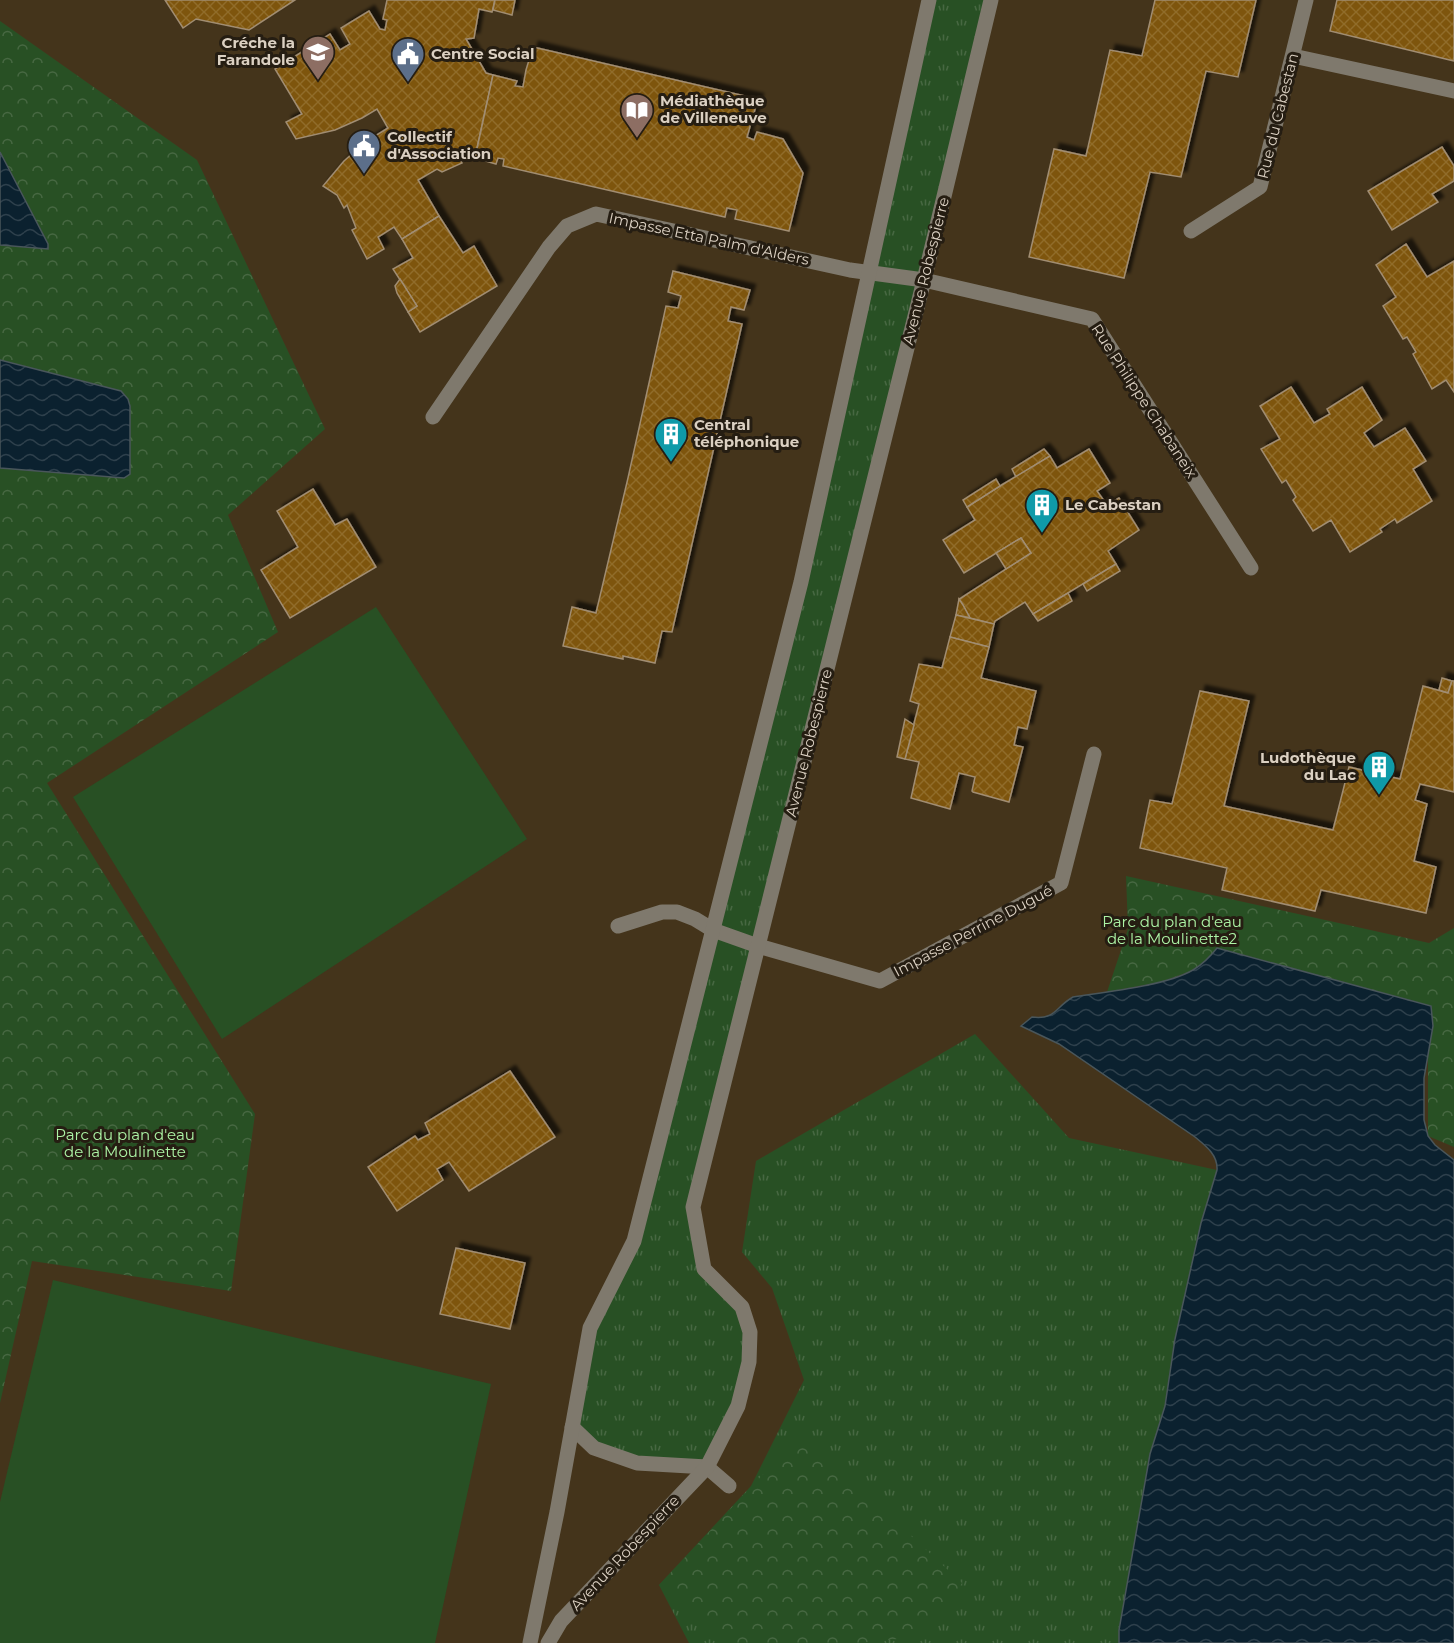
<svg xmlns="http://www.w3.org/2000/svg" width="1454" height="1643" viewBox="0 0 1454 1643" font-family="Montserrat,sans-serif">
<defs>
<pattern id="grass-tufts" width="24" height="20" patternUnits="userSpaceOnUse" patternTransform="scale(1.5)"><rect width="24" height="20" fill="#285024"/><path d="M3 7l-1-3M5 7V3M7 7l1-3M15 17l-1-3M17 17v-4M19 17l1-3" fill="none" stroke="#476842"/></pattern>
<pattern id="forest-crowns" width="20" height="18" patternUnits="userSpaceOnUse" patternTransform="scale(1.5)"><rect width="20" height="18" fill="#285024"/><path d="M2 6a3 3 0 1 1 6 0M12 15a3 3 0 1 1 6 0" fill="none" stroke="#476842"/></pattern>
<pattern id="water-waves" width="16" height="10" patternUnits="userSpaceOnUse" patternTransform="scale(1.5)"><rect width="16" height="10" fill="#0b212f"/><path d="M0 5q4-4 8 0t8 0" fill="none" stroke="#2e404c"/></pattern>
<pattern id="building-cross-hatch" width="8" height="8" patternUnits="userSpaceOnUse" patternTransform="scale(1.5)"><rect width="8" height="8" fill="#7e5408"/><path d="M0 0l8 8M0 8l8-8" fill="none" stroke="#906c2a"/></pattern>
<filter id="shadow"><feDropShadow dx="5.5" dy="-5.5" stdDeviation="1.5" flood-color="#0009"/></filter>
</defs>
<rect width="100%" height="100%" fill="#44341b"/>
<g fill="url(#grass-tufts)">
<path d="M 929,0 L 991,0 L 693,1207 L 704,1269 L 742,1307 L 749,1362 L 707,1467 L 637,1463 L 594,1448 L 572,1427 L 590,1328 L 634,1241 L 801,582 Z"/>
<path d="M 975,1034 L 1069,1138 L 1217,1170 L 1121,1643 L 689,1643 L 659,1585 L 751,1486 L 804,1380 L 772,1288 L 742,1252 L 756,1161 Z"/>
</g>
<g fill="url(#forest-crowns)">
<path d="M 0,21 L 197,160 L 325,429 L 228,515 L 278,632 L 47,783 L 255,1114 L 231,1291 L 32,1261 L 0,1403 L 0,468 L 16,469 L 130,406 L 121,391 L 0,360 L 0,245 L 47,249 L 48,244 L 0,152 Z"/>
<path d="M 1126,876 L 1429,943 L 1454,928 L 1454,1147 L 1428,1136 L 1428,1057 L 1430,1006 L 1207,960 L 1191,971 L 1161,982 L 1107,992 L 1128,929 Z"/>
<path d="M 801,1434 L 962,1583 L 925,1636 L 860,1643 L 723,1643 L 659,1585 Z"/>
</g>
<g fill="#285024">
<path d="M 376,607 L 527,839 L 222,1039 L 73,797 Z"/>
<path d="M 53,1280 L 491,1384 L 435,1643 L 0,1643 L 0,1502 Z"/>
</g>
<g fill="url(#water-waves)" stroke="#49565b" stroke-width="1.5">
<path d="M 0,152 L 48,244 L 48,249 L 0,245 Z"/>
<path d="M 0,360 L 121,391 L 128,399 L 130,406 L 130,474 L 124,478 L 0,468 Z"/>
<path d="M 1217,948 L 1431,1006 L 1433,1026 L 1424,1078 L 1424,1120 L 1428,1136 L 1435,1145 L 1454,1160 L 1454,1643 L 1119,1643 L 1119,1630 L 1150,1454 L 1165,1406 L 1175,1339 L 1201,1223 L 1217,1170 C 1218,1155 1206,1146 1195,1137 L 1059,1044 L 1021,1026 L 1032,1017 C 1056,1020 1055,1007 1073,997 C 1106,992 1165,986 1193,970 C 1203,964 1210,957 1217,948 Z"/>
</g>
<g fill="url(#building-cross-hatch)" stroke="#a18d72" stroke-width="1.5" filter="url(#shadow)">
<path d="M 165,0 L 295,0 L 249,30 L 196,19 L 183,28 Z"/>
<path d="M 387,0 L 495,0 L 492,12 L 479,9 L 474,38 L 466,39 L 486,73 L 493,75 L 475,157 L 463,153 L 459,158 L 462,163 L 442,172 L 437,169 L 418,180 L 439,216 L 402,239 L 394,227 L 378,237 L 384,249 L 367,259 L 352,230 L 356,228 L 347,205 L 344,208 L 337,195 L 323,186 L 344,161 L 367,141 L 388,128 L 377,109 L 362,118 L 335,130 L 296,139 L 286,122 L 302,114 L 275,69 L 330,34 L 340,50 L 350,44 L 341,28 L 369,11 L 380,29 L 385,30 L 387,20 L 383,19 Z"/>
<path d="M 495,0 L 515,0 L 512,15 L 493,10 Z"/>
<path d="M 1155,0 L 1256,0 L 1238,77 L 1206,71 L 1181,177 L 1150,172 L 1124,278 L 1029,257 L 1054,149 L 1086,156 L 1110,50 L 1142,56 Z"/>
<path d="M 1337,0 L 1454,0 L 1454,61 L 1330,31 Z"/>
<path d="M 533,47 L 758,99 L 747,137 L 754,140 L 757,132 L 783,139 L 803,173 L 789,231 L 735,219 L 737,210 L 727,208 L 725,217 L 503,166 L 504,159 L 498,158 L 496,164 L 475,158 L 493,75 L 517,81 L 515,86 L 523,87 L 526,70 Z"/>
<path d="M 1442,147 L 1454,166 L 1454,181 L 1432,194 L 1438,202 L 1392,230 L 1368,191 Z"/>
<path d="M 439,216 L 463,253 L 474,246 L 497,286 L 420,332 L 408,312 L 417,306 L 393,269 L 413,258 L 402,239 Z"/>
<path d="M 1406,244 L 1427,277 L 1454,261 L 1454,392 L 1446,380 L 1432,389 L 1413,354 L 1416,352 L 1407,337 L 1403,339 L 1383,306 L 1396,297 L 1376,265 Z"/>
<path d="M 673,271 L 750,290 L 744,310 L 731,307 L 728,321 L 742,324 L 672,632 L 662,631 L 655,663 L 623,656 L 623,659 L 563,646 L 572,607 L 596,613 L 628,478 L 666,306 L 678,308 L 681,296 L 668,292 Z"/>
<path d="M 400,279 L 417,306 L 408,312 L 397,293 L 395,286 Z"/>
<path d="M 1291,387 L 1314,423 L 1330,414 L 1327,409 L 1362,387 L 1382,420 L 1364,433 L 1374,447 L 1405,428 L 1426,461 L 1413,469 L 1432,501 L 1397,523 L 1395,519 L 1380,529 L 1382,532 L 1350,552 L 1331,520 L 1313,531 L 1293,500 L 1296,497 L 1286,480 L 1282,483 L 1261,449 L 1280,439 L 1260,406 Z"/>
<path d="M 1044,449 L 1050,456 L 1016,477 L 1012,469 Z"/>
<path d="M 1089,449 L 1110,483 L 1097,491 L 1107,505 L 1119,498 L 1139,530 L 1108,551 L 1116,564 L 1033,614 L 1025,602 L 995,621 L 994,624 L 970,618 L 959,599 L 961,598 L 1031,553 L 1021,538 L 964,573 L 943,540 L 975,520 L 967,507 L 1000,486 L 1050,456 L 1057,468 Z"/>
<path d="M 996,479 L 1000,486 L 967,507 L 963,500 Z"/>
<path d="M 313,489 L 335,525 L 347,519 L 376,567 L 290,618 L 261,570 L 298,547 L 277,511 Z"/>
<path d="M 1021,538 L 1031,553 L 1006,569 L 996,553 Z"/>
<path d="M 1116,564 L 1120,571 L 1087,591 L 1083,584 Z"/>
<path d="M 1068,593 L 1072,601 L 1038,621 L 1033,614 Z"/>
<path d="M 959,599 L 963,605 L 970,618 L 956,615 Z"/>
<path d="M 956,615 L 994,624 L 989,647 L 950,637 Z"/>
<path d="M 950,637 L 989,647 L 981,678 L 1036,691 L 1027,729 L 1018,727 L 1014,745 L 1023,747 L 1009,802 L 973,792 L 972,791 L 975,777 L 959,773 L 950,809 L 911,798 L 919,762 L 905,759 L 919,704 L 910,701 L 919,664 L 942,668 Z"/>
<path d="M 1442,678 L 1452,681 L 1448,693 L 1439,690 Z"/>
<path d="M 1452,681 L 1454,681 L 1454,792 L 1420,784 L 1415,800 L 1427,804 L 1414,861 L 1436,867 L 1426,913 L 1321,890 L 1315,911 L 1222,890 L 1227,868 L 1140,848 L 1150,800 L 1172,804 L 1200,691 L 1249,701 L 1224,806 L 1333,830 L 1349,767 L 1400,779 L 1423,686 L 1448,693 Z"/>
<path d="M 905,719 L 914,725 L 905,759 L 897,757 Z"/>
<path d="M 510,1071 L 555,1137 L 469,1191 L 449,1162 L 437,1169 L 443,1180 L 397,1211 L 368,1167 L 415,1136 L 418,1140 L 430,1134 L 425,1123 Z"/>
<path d="M 456,1248 L 525,1263 L 510,1329 L 440,1314 Z"/>
</g>
<g fill="none" stroke-linecap="round" stroke-linejoin="round">
<g stroke="#7f796d" stroke-width="15">
<path d="M 1293,56 L 1454,91"/>
<path d="M 1191,231 L 1260,187 L 1306,0"/>
<path d="M 433,417 L 549,247 L 567,226 L 596,214 L 850,270 L 924,280 L 1092,319 L 1251,568"/>
<path d="M 618,926 L 662,912 L 677,912 L 695,919 L 713,930 L 758,946 L 880,981 L 1061,883 L 1094,754"/>
<path d="M 572,1427 L 594,1448 L 637,1463 L 707,1467 L 729,1486"/>
<path d="M 530,1643 L 557,1512 L 590,1328 L 634,1241 L 801,582 L 929,0"/>
<path d="M 548,1643 L 561,1621 L 707,1467 L 738,1406 L 749,1362 L 750,1332 L 742,1307 L 704,1269 L 693,1207 L 924,280 L 991,0"/>
</g>
</g>
<defs>
<g id="school-pin" transform="scale(1.725)"><path d="M0 17L-7.5 6A9.5 9.5 0 1 1 7.5 6Z" fill="#8d6e63" stroke="#251d12"/><path d="M0-5L7-2L0 1L-7-2ZM-4 1L0 2.5L4 1V4Q0 6-4 4Z" fill="#fff"/></g>
<g id="civic-pin" transform="scale(1.725)"><path d="M0 17L-7.5 6A9.5 9.5 0 1 1 7.5 6Z" fill="#5c6f8a" stroke="#251d12"/><path d="M-.6-6.5H3V-4.5H.6V-3L4-1V1h2V6H-6V1h2V-1L-.6-3ZM-1.2 2.5V6h2.4V2.5Z" fill="#fff"/></g>
<g id="library-pin" transform="scale(1.725)"><path d="M0 17L-7.5 6A9.5 9.5 0 1 1 7.5 6Z" fill="#8d6e63" stroke="#251d12"/><path d="M-6-4Q-3-5.5-.7-3.5V5Q-3 3-6 4ZM6-4Q3-5.5 .7-3.5V5Q3 3 6 4Z" fill="#fff"/></g>
<g id="building-pin" transform="scale(1.725)"><path d="M0 17L-7.5 6A9.5 9.5 0 1 1 7.5 6Z" fill="#0f9aa8" stroke="#251d12"/><path d="M-4-6H4V6H1V3H-1V6H-4ZM-2.5-4.3h1.7v1.8h-1.7ZM.8-4.3h1.7v1.8H.8ZM-2.5-1h1.7V.8h-1.7ZM.8-1h1.7V.8H.8Z" fill="#fff"/></g>
</defs>
<g fill-rule="evenodd">
<use href="#school-pin" x="318" y="52"/>
<use href="#civic-pin" x="408" y="54"/>
<use href="#library-pin" x="637" y="110"/>
<use href="#civic-pin" x="364" y="146"/>
<use href="#building-pin" x="671" y="434"/>
<use href="#building-pin" x="1042" y="505"/>
<use href="#building-pin" x="1379" y="767"/>
</g>
<g text-anchor="middle" stroke-width="6" stroke-linejoin="round" paint-order="stroke">
<g font-size="15" font-weight="bold" fill="#dbd0c2" stroke="#251d12" text-anchor="start">
<text x="295" y="48" text-anchor="end">Créche la<tspan x="295" dy="17">Farandole</tspan></text>
<text x="431" y="59">Centre Social</text>
<text x="660" y="106">Médiathèque<tspan x="660" dy="17">de Villeneuve</tspan></text>
<text x="387" y="142">Collectif<tspan x="387" dy="17">d'Association</tspan></text>
<text x="694" y="430">Central<tspan x="694" dy="17">téléphonique</tspan></text>
<text x="1065" y="510">Le Cabestan</text>
<text x="1356" y="763" text-anchor="end">Ludothèque<tspan x="1356" dy="17">du Lac</tspan></text>
</g>
<g font-size="15" fill="#dbd0c2" stroke="#251d12">
<text transform="translate(1278 116) rotate(-76)" y="5">Rue du Cabestan</text>
<text transform="translate(709 239) rotate(12)" y="5">Impasse Etta Palm d'Alders</text>
<text transform="translate(926 271) rotate(-76)" y="5">Avenue Robespierre</text>
<text transform="translate(1144 401) rotate(57)" y="5">Rue Philippe Chabaneix</text>
<text transform="translate(809 743) rotate(-76)" y="5">Avenue Robespierre</text>
<text transform="translate(973 931) rotate(-28)" y="5">Impasse Perrine Dugué</text>
<text transform="translate(625 1553) rotate(-47)" y="5">Avenue Robespierre</text>
</g>
<g font-size="15" fill="#adf5a6" stroke="#251d12">
<text x="1172" y="927">Parc du plan d'eau<tspan x="1172" dy="17">de la Moulinette2</tspan></text>
<text x="125" y="1140">Parc du plan d'eau<tspan x="125" dy="17">de la Moulinette</tspan></text>
</g>
</g>
</svg>
